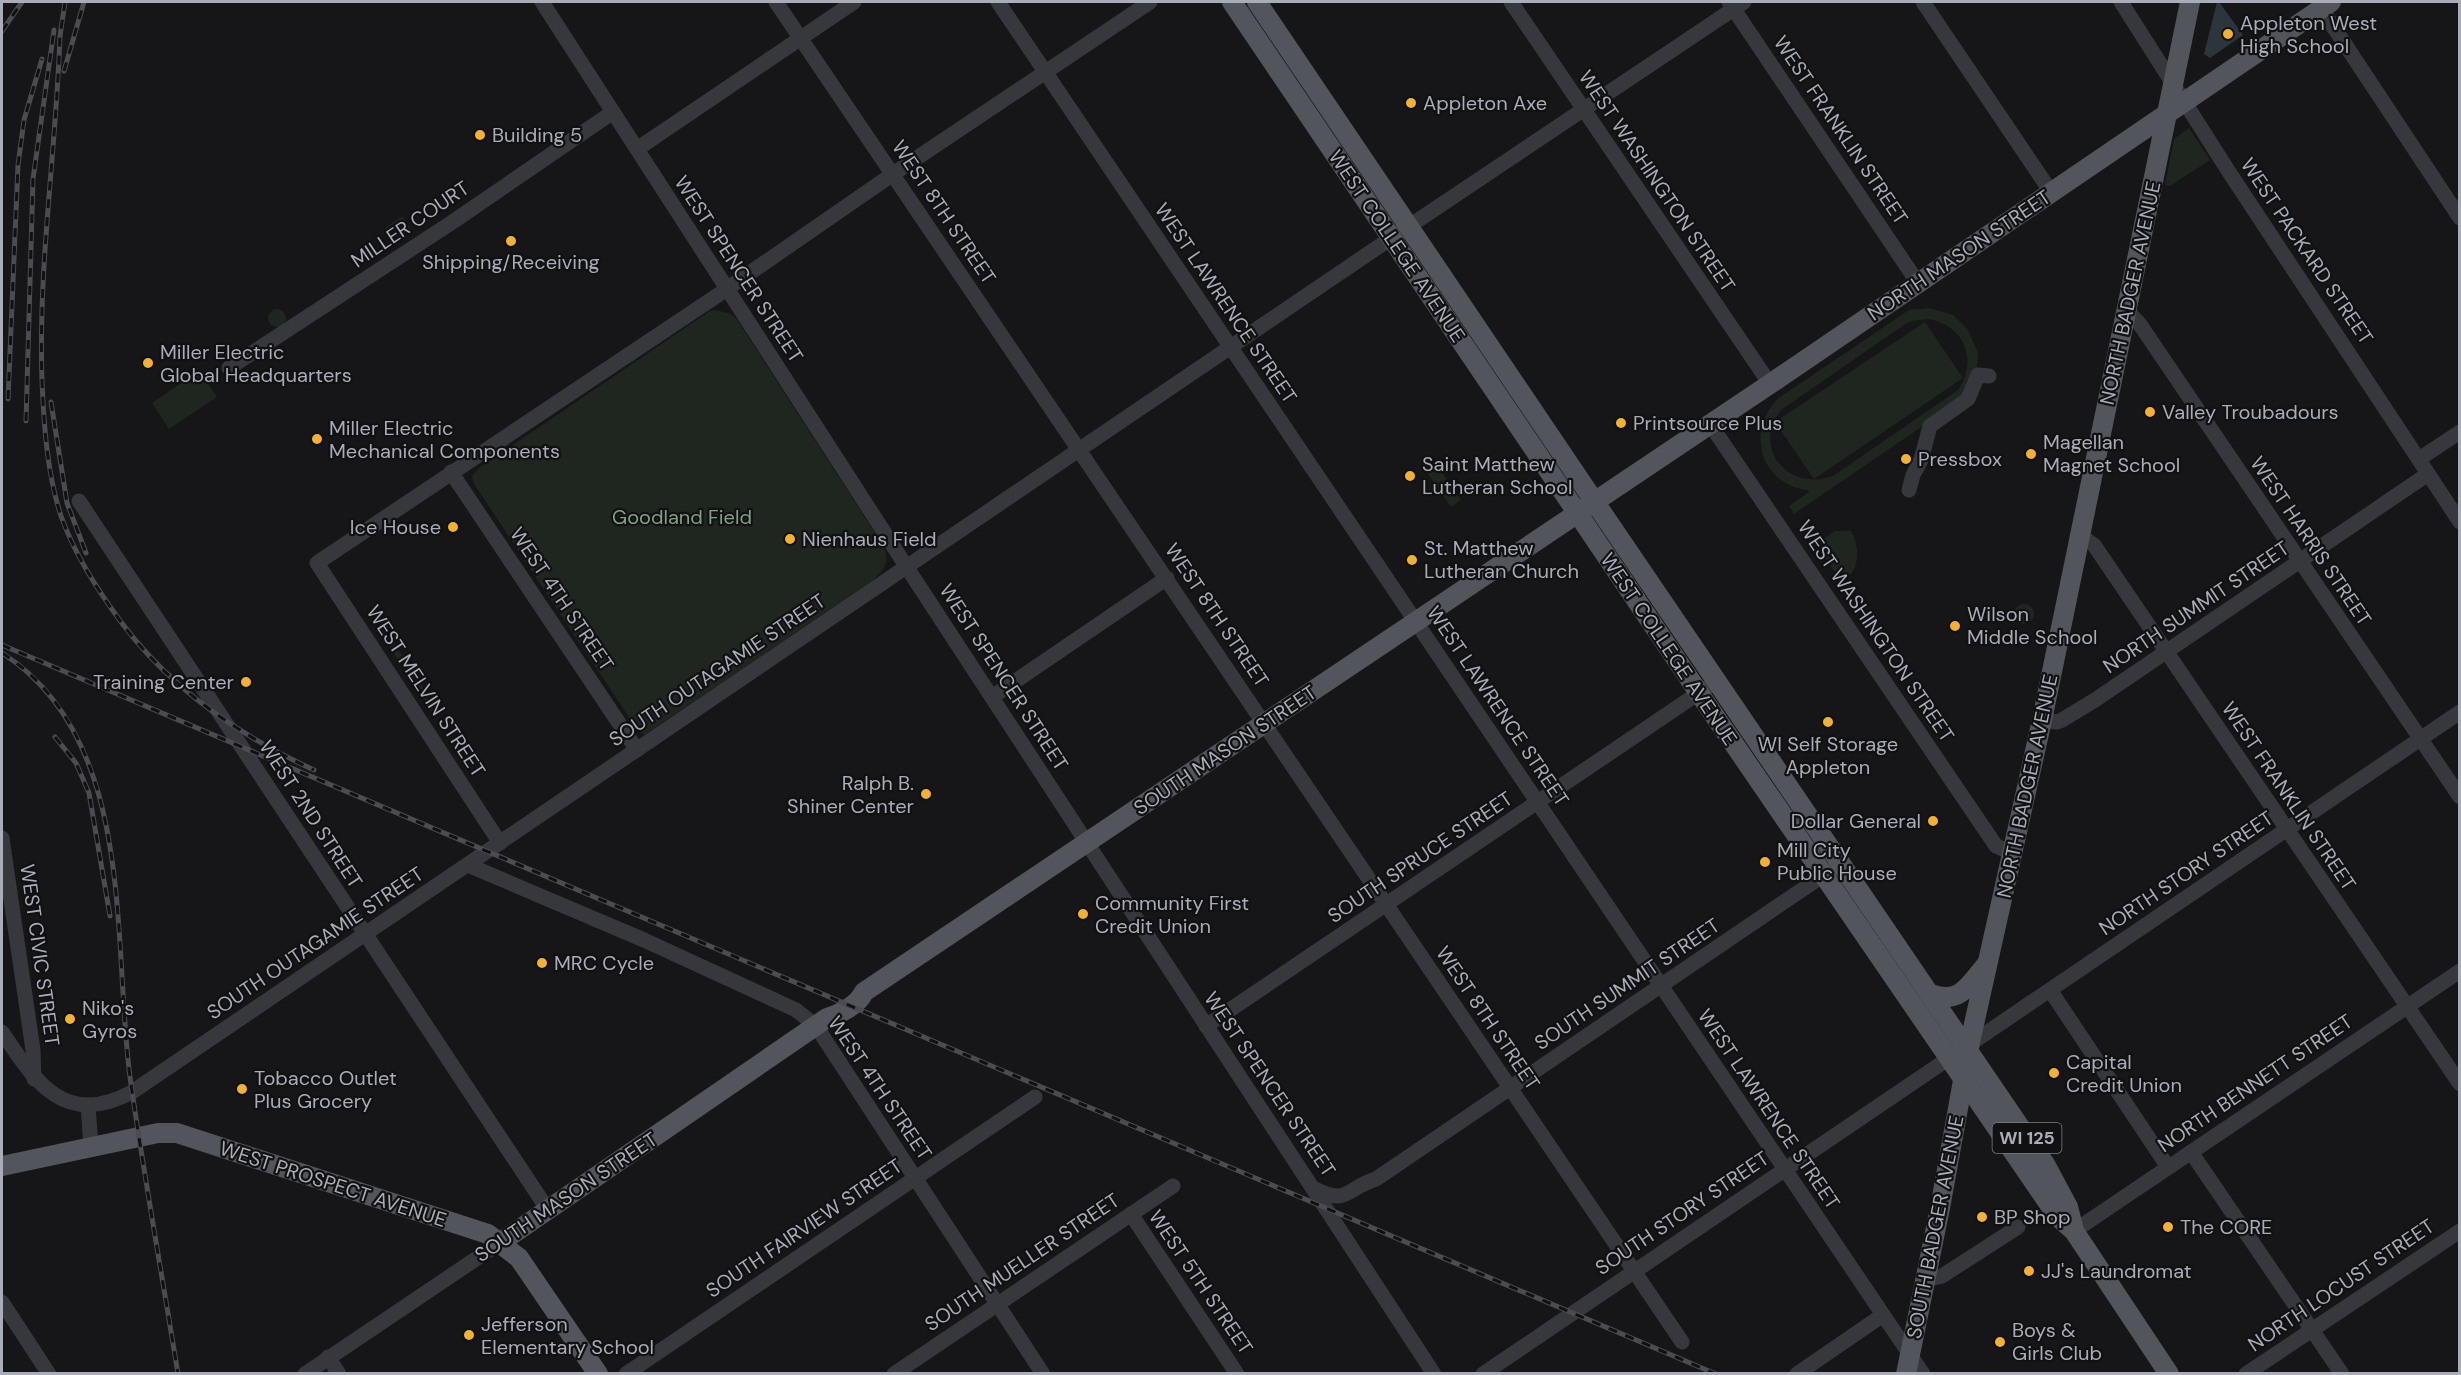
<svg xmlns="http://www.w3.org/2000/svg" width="2461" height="1375" viewBox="0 0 2461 1375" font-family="'DM Sans',sans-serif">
<rect width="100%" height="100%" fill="#161618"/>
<g fill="#1e261f" fill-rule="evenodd">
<path d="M 2189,128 L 2210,160 L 2170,186 L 2165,185 L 2174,139 Z"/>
<path d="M 402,216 L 413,232 L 404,231 L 405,226 L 395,224 L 394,234 L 399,235 L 397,244 L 385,228 Z"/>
<path d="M 1930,308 L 1953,315 L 1968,330 L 1978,353 L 1976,377 L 1955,404 L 1794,514 L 1789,506 L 1810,491 C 1802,489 1794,488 1787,484 C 1754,466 1752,421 1780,397 L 1903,314 L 1909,310 ZM 1929,319 C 1965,326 1978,360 1958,390 L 1833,476 C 1789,492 1751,449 1781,410 L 1904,325 L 1912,321 Z"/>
<circle cx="277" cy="318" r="9"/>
<path d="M 716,310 L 731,314 L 738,321 L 884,547 C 891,563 883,570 872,581 L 644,735 L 638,731 L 474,484 L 472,476 L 479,468 L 710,311 Z"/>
<path d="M 1925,322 L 1963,378 L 1814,479 L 1775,422 Z"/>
<path d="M 199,371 L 217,397 L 169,429 L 152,403 Z"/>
<path d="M 1432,458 L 1461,500 L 1451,507 L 1422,465 Z"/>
<path d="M 1835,531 L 1851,531 C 1860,545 1861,576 1840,580 L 1816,544 Z"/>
<circle cx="2024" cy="614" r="10"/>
<path d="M 385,629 L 440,714 L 435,717 L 380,632 Z"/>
</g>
<path fill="#2c353c" d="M 2217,2 L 2219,2 L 2243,35 L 2210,58 L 2204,54 Z"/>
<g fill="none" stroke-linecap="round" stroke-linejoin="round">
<g stroke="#37383d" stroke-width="15">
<path d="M 542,2 L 906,566 L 1434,1374"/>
<path d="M 776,2 L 1682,1342"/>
<path d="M 998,2 L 1923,1374"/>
<path d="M 1511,2 L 1770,384"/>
<path d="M 1729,2 L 1918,283"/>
<path d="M 1923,2 L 2051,192"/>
<path d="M 2121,2 L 2229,172 L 2460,522"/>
<path d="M 2321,8 L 2460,218"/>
<path d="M 637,149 L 854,2"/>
<path d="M 2126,310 L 2139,323 L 2460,797"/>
<path d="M 229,368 L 451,223 L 613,112"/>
<path d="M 1710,424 L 1996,846 L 2013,853"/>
<path d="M 2419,459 L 2460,432"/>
<path d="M 451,472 L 637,750"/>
<path d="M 1909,490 L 1913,475 L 1921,460 L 1930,426 L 1968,399 L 1978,375 L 1989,376"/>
<path d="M 79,501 L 548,1210"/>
<path d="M 2080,535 L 2094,545 L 2460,1084"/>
<path d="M 992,697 L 1167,578"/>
<path d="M 2042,720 L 2057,722 L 2062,720 L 2095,700 L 2428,474"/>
<path d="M 2,838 L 33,1050 L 34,1079"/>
<path d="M 500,843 L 317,563 L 715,297 L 893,174 L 1150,2"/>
<path d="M 468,865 L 644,940 L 796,1010 L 816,1026 L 1043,1374"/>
<path d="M 2050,990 L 2168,1167"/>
<path d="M 1206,1026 L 1706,688"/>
<path d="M 2,1032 C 36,1083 65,1128 132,1092 L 1381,245 L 1744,2"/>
<path d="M 88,1105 L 91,1147"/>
<path d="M 2191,1152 L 2342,1374"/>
<path d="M 1315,1189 C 1348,1206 1346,1188 1376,1179 L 1831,870"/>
<path d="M 1131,1214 L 1237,1374"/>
<path d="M 2074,1231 L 2460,971"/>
<path d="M 1926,1280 L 1942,1276 L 2018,1227"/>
<path d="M 2,1302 L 49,1374"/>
<path d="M 328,1357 L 339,1374"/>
<path d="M 305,1374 L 501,1242"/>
<path d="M 626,1374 L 1035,1097"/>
<path d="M 894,1374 L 1173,1186"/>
<path d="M 1483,1374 L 2460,712"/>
<path d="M 1797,1374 L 1883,1315"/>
<path d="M 2246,1374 L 2460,1231"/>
</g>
<g stroke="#53555c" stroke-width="20">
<path d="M 1232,2 L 1699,693 L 2058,1217 L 2074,1231 L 2169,1374"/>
<path d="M 1257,2 L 1594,501 L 2045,1164 L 2068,1207 L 2074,1231"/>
<path d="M 1931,994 C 1960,1005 1969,985 1986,965"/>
<path d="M 2,1166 L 158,1133 L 177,1133 L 488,1234 L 519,1258 L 598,1374"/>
<path d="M 501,1242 L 827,1018 C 840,1014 858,1005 864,992 L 1770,384 L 2331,2"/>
<path d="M 1906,1374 L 1940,1208 L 1970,1042 L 2042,720 L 2190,2"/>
</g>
<g stroke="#4a4c52" stroke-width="5">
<g id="rail">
<path d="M 65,2 L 60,36 C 56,152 38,266 42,381 C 44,426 47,473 61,516 C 75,555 97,589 121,622 C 170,688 240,736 314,770"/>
<path d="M 2,31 L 22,2"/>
<path d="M 64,71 L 84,2"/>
<path d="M 8,399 L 18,165 L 24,120 L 42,59"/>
<path d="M 51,402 L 67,503 L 86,553"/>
<path d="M 26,421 L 33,179 L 54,30"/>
<path d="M 2,645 L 1716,1374"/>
<path d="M 2,653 C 137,739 112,940 130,1077 C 144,1176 162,1275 178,1374"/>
<path d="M 55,737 L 76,763 L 89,793 L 110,916"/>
</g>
</g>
<use href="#rail" stroke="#111113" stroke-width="3" stroke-dasharray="9" stroke-linecap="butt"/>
</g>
<g fill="#f2b134" stroke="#111113" stroke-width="2">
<circle cx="2228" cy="34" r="6"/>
<circle cx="1411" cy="103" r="6"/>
<circle cx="480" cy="135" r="6"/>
<circle cx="511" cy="241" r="6"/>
<circle cx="148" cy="363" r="6"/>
<circle cx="2150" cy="412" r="6"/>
<circle cx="1621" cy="423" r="6"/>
<circle cx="317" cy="439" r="6"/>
<circle cx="2031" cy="454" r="6"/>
<circle cx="1906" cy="459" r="6"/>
<circle cx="1410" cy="476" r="6"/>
<circle cx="453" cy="527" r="6"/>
<circle cx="790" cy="539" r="6"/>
<circle cx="1412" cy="560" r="6"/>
<circle cx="1955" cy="626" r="6"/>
<circle cx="246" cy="682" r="6"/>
<circle cx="1828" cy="722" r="6"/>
<circle cx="926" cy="794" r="6"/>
<circle cx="1933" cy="821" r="6"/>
<circle cx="1765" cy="862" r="6"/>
<circle cx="1083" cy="914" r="6"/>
<circle cx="542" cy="963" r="6"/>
<circle cx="70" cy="1019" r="6"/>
<circle cx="2054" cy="1073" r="6"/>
<circle cx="242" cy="1089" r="6"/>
<circle cx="1982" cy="1217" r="6"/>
<circle cx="2168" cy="1227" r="6"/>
<circle cx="2029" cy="1271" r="6"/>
<circle cx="469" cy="1335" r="6"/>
<circle cx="2000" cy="1342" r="6"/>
</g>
<g text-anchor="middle" stroke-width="4.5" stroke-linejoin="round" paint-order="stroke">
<rect fill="#111113" stroke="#7b7e86" stroke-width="1.5" x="1992.5" y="1123" width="69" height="30" rx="4.5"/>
<g font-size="18" font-weight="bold" fill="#a8adb8">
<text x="2027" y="1144">WI 125</text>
</g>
<g font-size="20" fill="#a8adb8" stroke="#111113" text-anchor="start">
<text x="2240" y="30">Appleton West<tspan x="2240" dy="23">High School</tspan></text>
<text x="1423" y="110">Appleton Axe</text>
<text x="492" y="142">Building 5</text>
<text x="511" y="269" text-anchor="middle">Shipping/Receiving</text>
<text x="160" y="359">Miller Electric<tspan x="160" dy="23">Global Headquarters</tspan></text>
<text x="2162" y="419">Valley Troubadours</text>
<text x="1633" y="430">Printsource Plus</text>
<text x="329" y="435">Miller Electric<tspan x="329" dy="23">Mechanical Components</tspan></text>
<text x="2043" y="449">Magellan<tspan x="2043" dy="23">Magnet School</tspan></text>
<text x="1918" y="466">Pressbox</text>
<text x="1422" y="471">Saint Matthew<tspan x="1422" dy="23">Lutheran School</tspan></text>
<text x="441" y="534" text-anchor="end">Ice House</text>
<text x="802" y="546">Nienhaus Field</text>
<text x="1424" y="555">St. Matthew<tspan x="1424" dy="23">Lutheran Church</tspan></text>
<text x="1967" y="621">Wilson<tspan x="1967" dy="23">Middle School</tspan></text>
<text x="234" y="689" text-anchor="end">Training Center</text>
<text x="1828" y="751" text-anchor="middle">WI Self Storage<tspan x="1828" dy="23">Appleton</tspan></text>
<text x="914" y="790" text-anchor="end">Ralph B.<tspan x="914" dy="23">Shiner Center</tspan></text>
<text x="1921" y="828" text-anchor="end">Dollar General</text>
<text x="1777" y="857">Mill City<tspan x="1777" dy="23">Public House</tspan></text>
<text x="1095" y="910">Community First<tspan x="1095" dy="23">Credit Union</tspan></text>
<text x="554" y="970">MRC Cycle</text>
<text x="82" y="1015">Niko's<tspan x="82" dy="23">Gyros</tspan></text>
<text x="2066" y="1069">Capital<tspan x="2066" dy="23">Credit Union</tspan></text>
<text x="254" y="1085">Tobacco Outlet<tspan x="254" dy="23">Plus Grocery</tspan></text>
<text x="1994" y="1224">BP Shop</text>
<text x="2180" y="1234">The CORE</text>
<text x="2041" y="1278">JJ's Laundromat</text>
<text x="481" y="1331">Jefferson<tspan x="481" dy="23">Elementary School</tspan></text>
<text x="2012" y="1337">Boys &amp;<tspan x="2012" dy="23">Girls Club</tspan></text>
</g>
<g font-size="20" fill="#a8adb8" stroke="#111113">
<text transform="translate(1841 130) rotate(56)" y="7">WEST FRANKLIN STREET</text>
<text transform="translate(1657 181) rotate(56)" y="7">WEST WASHINGTON STREET</text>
<text transform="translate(944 212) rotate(56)" y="7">WEST 8TH STREET</text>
<text transform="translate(410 224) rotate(-34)" y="7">MILLER COURT</text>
<text transform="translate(1397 246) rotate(56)" y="7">WEST COLLEGE AVENUE</text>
<text transform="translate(2307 251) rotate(56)" y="7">WEST PACKARD STREET</text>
<text transform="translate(1959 255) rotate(-34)" y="7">NORTH MASON STREET</text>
<text transform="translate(739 269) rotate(57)" y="7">WEST SPENCER STREET</text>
<text transform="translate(2130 293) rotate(-78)" y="7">NORTH BADGER AVENUE</text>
<text transform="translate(1226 303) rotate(56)" y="7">WEST LAWRENCE STREET</text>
<text transform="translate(2311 541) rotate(56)" y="7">WEST HARRIS STREET</text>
<text transform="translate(562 599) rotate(56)" y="7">WEST 4TH STREET</text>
<text transform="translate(2196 607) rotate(-34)" y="7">NORTH SUMMIT STREET</text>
<text transform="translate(1217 615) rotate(56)" y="7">WEST 8TH STREET</text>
<text transform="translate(1876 631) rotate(56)" y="7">WEST WASHINGTON STREET</text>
<text transform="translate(1669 649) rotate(56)" y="7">WEST COLLEGE AVENUE</text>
<text transform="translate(717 670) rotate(-34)" y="7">SOUTH OUTAGAMIE STREET</text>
<text transform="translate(1004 677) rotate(57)" y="7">WEST SPENCER STREET</text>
<text transform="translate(426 691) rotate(57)" y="7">WEST MELVIN STREET</text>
<text transform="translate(1498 706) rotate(56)" y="7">WEST LAWRENCE STREET</text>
<text transform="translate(1225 750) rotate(-34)" y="7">SOUTH MASON STREET</text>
<text transform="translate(2027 786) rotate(-78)" y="7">NORTH BADGER AVENUE</text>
<text transform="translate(2289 796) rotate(56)" y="7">WEST FRANKLIN STREET</text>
<text transform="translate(311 814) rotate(57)" y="7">WEST 2ND STREET</text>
<text transform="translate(1420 857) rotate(-34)" y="7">SOUTH SPRUCE STREET</text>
<text transform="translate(2186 873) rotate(-34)" y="7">NORTH STORY STREET</text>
<text transform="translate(315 943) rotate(-34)" y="7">SOUTH OUTAGAMIE STREET</text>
<text transform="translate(40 955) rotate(82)" y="7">WEST CIVIC STREET</text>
<text transform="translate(1627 984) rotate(-34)" y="7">SOUTH SUMMIT STREET</text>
<text transform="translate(1488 1018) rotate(56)" y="7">WEST 8TH STREET</text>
<text transform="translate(2255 1083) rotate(-34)" y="7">NORTH BENNETT STREET</text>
<text transform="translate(1270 1084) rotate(56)" y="7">WEST SPENCER STREET</text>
<text transform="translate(880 1088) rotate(56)" y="7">WEST 4TH STREET</text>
<text transform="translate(1769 1109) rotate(56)" y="7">WEST LAWRENCE STREET</text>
<text transform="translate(333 1184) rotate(18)" y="7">WEST PROSPECT AVENUE</text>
<text transform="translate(566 1197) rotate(-34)" y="7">SOUTH MASON STREET</text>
<text transform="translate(1682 1213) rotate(-34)" y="7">SOUTH STORY STREET</text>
<text transform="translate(1935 1227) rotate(-79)" y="7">SOUTH BADGER AVENUE</text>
<text transform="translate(804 1228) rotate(-34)" y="7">SOUTH FAIRVIEW STREET</text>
<text transform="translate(1022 1262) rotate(-34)" y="7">SOUTH MUELLER STREET</text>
<text transform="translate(1201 1282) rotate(56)" y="7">WEST 5TH STREET</text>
<text transform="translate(2341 1285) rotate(-34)" y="7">NORTH LOCUST STREET</text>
</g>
<g font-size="20" fill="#7fa381" stroke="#111113">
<text x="682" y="524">Goodland Field</text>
</g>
</g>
<rect width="2461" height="1375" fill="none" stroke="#a8adb8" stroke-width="6"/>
</svg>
